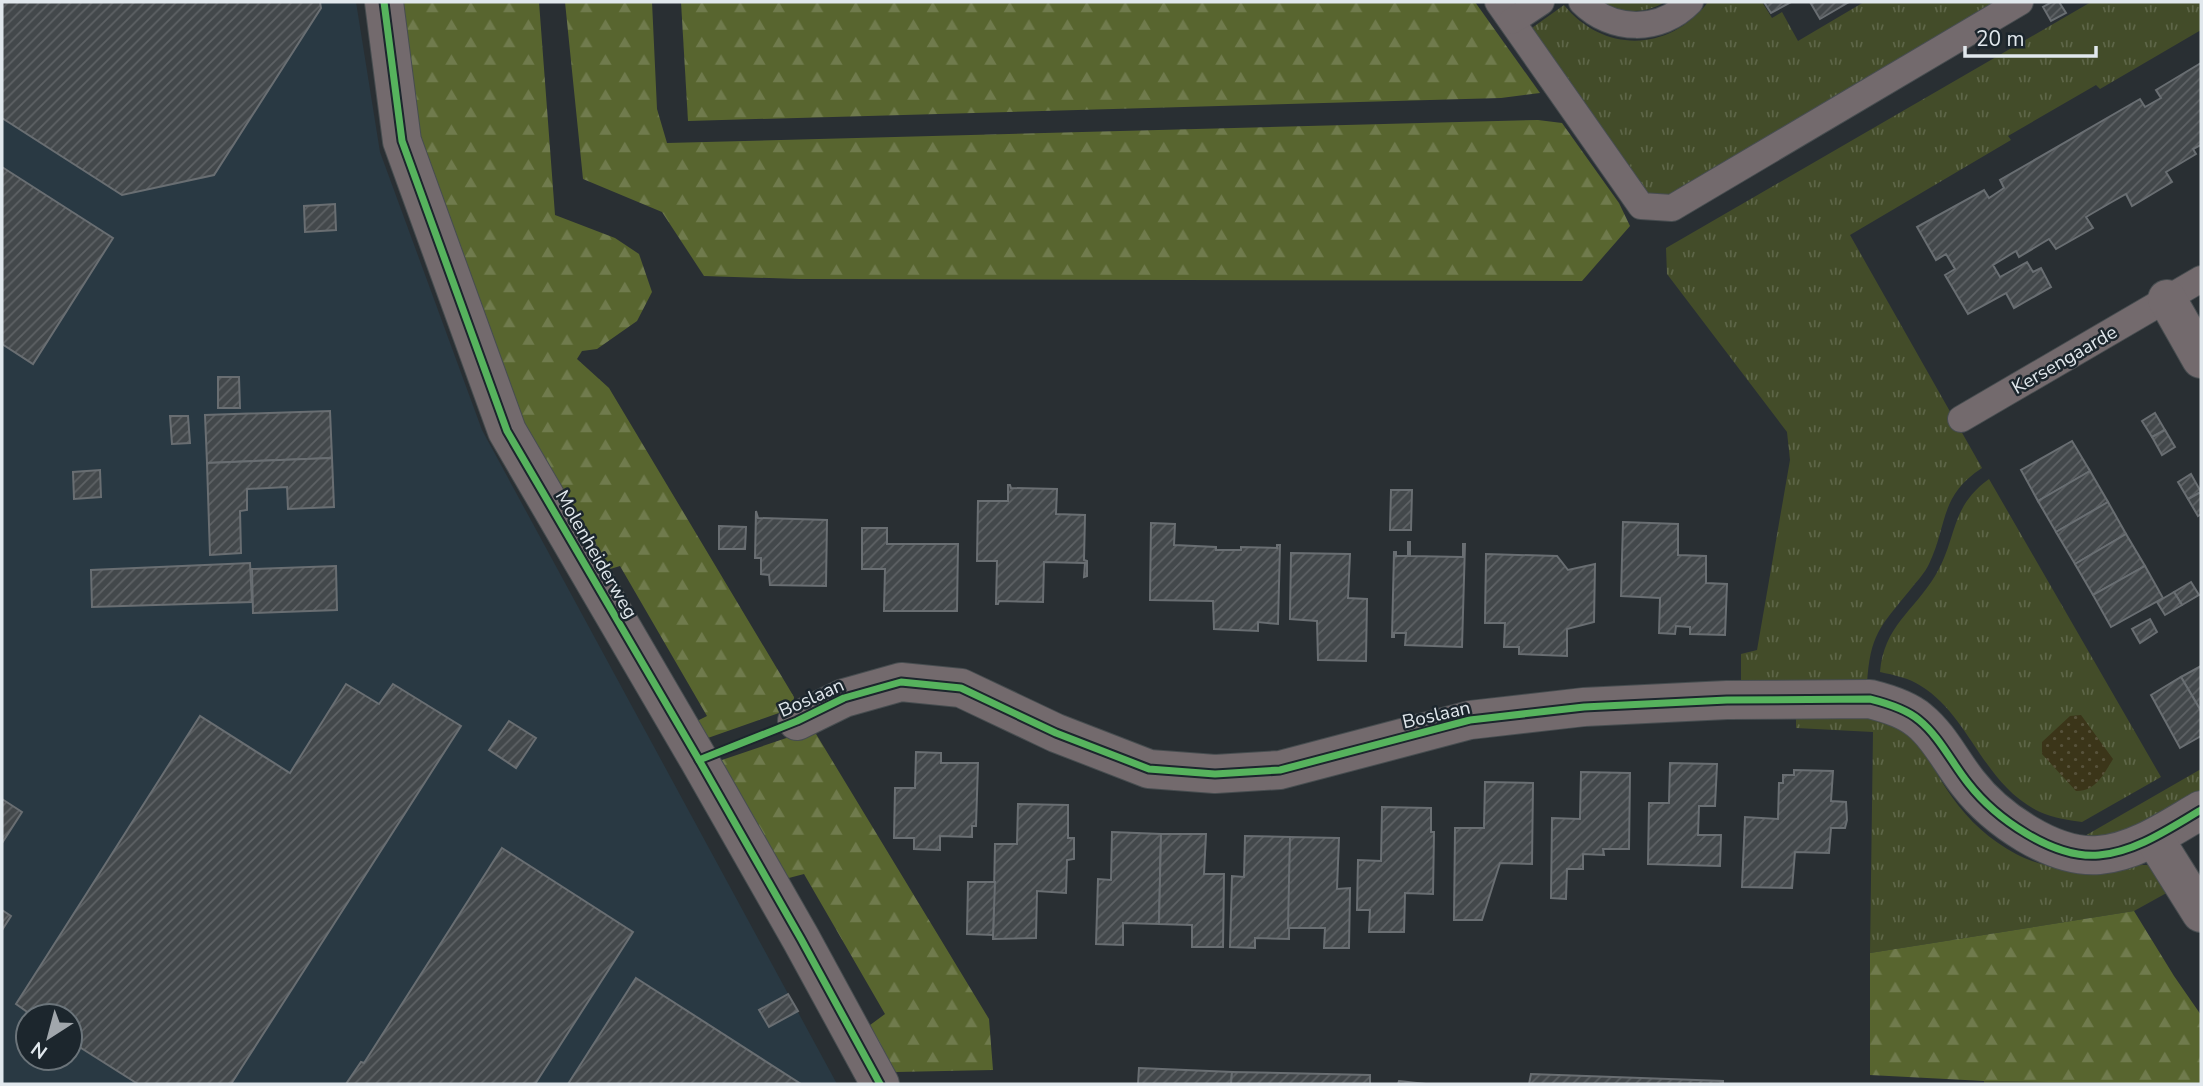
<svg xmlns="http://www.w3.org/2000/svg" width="2203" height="1086" viewBox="0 0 2203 1086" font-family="'Nunito Sans',sans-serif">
<defs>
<pattern id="grass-tufts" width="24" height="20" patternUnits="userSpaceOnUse" patternTransform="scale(1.75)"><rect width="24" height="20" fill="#434c29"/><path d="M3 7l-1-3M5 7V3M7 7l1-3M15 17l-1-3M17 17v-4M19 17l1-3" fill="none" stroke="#5e6648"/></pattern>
<pattern id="forest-firs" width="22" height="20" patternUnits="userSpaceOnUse" patternTransform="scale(1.75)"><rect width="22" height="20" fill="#58652f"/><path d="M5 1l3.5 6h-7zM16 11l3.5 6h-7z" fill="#707b4d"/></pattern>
<pattern id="sand-dots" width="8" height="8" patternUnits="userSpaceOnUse" patternTransform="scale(1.75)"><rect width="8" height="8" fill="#3b3519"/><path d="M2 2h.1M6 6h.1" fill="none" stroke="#57523b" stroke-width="1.8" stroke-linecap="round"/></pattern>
<pattern id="building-hatch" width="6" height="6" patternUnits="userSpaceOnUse" patternTransform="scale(1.75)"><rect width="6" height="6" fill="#43484b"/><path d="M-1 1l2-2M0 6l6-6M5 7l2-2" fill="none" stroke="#5e6265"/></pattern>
</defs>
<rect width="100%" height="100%" fill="#292f33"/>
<path fill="#293943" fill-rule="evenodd" d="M 2,2 L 356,2 L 380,152 L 482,430 L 837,1084 L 2,1084 ZM 28,1016 L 70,1016 L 70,1058 L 28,1058 Z"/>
<g fill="url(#grass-tufts)">
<path d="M 1602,2 L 1665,2 C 1645,14 1622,14 1602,2 Z"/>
<path d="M 1708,2 L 1762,2 L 1772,18 L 1782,12 L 1798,41 L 1864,2 L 2003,2 L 1681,192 L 1649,200 L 1529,30 L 1564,5 C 1604,54 1670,52 1708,2 Z"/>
<path d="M 2091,2 L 2201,2 L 2201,30 L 2100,89 L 2096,85 L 2008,136 L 2011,140 L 1850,235 L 1982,468 C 1939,496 1948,524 1929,564 C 1925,573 1916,582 1910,590 C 1880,627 1870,634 1867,685 L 1741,683 L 1741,654 L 1757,650 L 1790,460 L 1787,432 L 1667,274 L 1666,248 Z"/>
<path d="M 1989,479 L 2161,777 L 2082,822 C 2068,820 2053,818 2040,812 C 1983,785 1970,716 1921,686 C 1909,678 1894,675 1880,672 C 1884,626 1913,612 1935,576 C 1958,538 1949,508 1989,479 Z"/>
<path d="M 1796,716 C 1827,716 1862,711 1891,724 C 1921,737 1934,773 1952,797 C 1969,821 1990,840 2016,854 C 2050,872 2084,869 2121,867 C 2135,866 2144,863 2157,867 L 2172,890 L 2134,911 L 1870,953 L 1873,732 L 1796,728 Z"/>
<path d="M 2201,769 L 2201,793 C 2157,818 2135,834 2083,837 Z"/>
<path d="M 1984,1081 L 2201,1084 L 1984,1084 Z"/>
</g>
<g fill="url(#forest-firs)">
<path d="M 403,2 L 539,2 L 555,215 L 615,238 L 639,254 L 652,292 L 637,321 L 597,349 L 582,351 L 577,359 L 609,388 L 794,697 L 793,708 L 705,739 L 695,722 L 707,716 L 620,566 L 607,570 L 547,486 L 444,226 L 418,125 Z"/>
<path d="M 565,2 L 652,2 L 657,109 L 667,143 L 1538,120 L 1562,123 L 1619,203 L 1630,226 L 1582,281 L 799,279 L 704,276 L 662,212 L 583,179 Z"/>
<path d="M 681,2 L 1475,2 L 1540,93 L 1501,98 L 688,121 Z"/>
<path d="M 813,729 L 989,1019 L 993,1070 L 896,1072 L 862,1031 L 885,1014 L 804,874 L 785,879 L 719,761 Z"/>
<path d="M 2134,911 L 2174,976 L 2201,1015 L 2201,1084 L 1984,1081 L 1870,1075 L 1870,953 Z"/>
</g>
<path fill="url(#sand-dots)" d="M 2081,715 L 2113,759 C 2104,774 2095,792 2076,791 L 2042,754 L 2042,742 L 2070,716 Z"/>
<g fill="url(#building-hatch)" stroke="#696e72" stroke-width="2">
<path d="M 2,2 L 320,2 L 321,8 L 214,175 L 122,195 L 2,118 Z"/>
<path d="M 1764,2 L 1791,2 L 1771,13 Z"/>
<path d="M 1810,2 L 1849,2 L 1820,19 Z"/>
<path d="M 2052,2 L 2059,2 L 2066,13 L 2051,21 L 2043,7 Z"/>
<path d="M 2201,63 L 2201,145 L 2193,149 L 2196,154 L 2166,172 L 2172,182 L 2132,206 L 2126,194 L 2110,203 L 2086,217 L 2093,228 L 2056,249 L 2049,239 L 2019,257 L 2016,251 L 1993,265 L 2000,277 L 2027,262 L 2033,272 L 2041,268 L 2051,287 L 2014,308 L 2006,293 L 1968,314 L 1945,275 L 1955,269 L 1946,254 L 1936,260 L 1917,227 L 1984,190 L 1989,198 L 2004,188 L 2000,180 L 2140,99 L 2145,107 L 2161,98 L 2156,90 Z"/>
<path d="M 2,167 L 113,238 L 33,364 L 2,344 Z"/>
<path d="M 335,204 L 336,230 L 305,232 L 304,206 Z"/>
<path d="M 218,377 L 239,377 L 240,408 L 218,408 Z"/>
<path d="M 330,411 L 332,458 L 207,463 L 205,415 Z"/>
<path d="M 2155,413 L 2165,430 L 2152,437 L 2142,421 Z"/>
<path d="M 170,416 L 188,416 L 190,443 L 172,444 Z"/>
<path d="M 2165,430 L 2175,447 L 2162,455 L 2152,437 Z"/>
<path d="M 2072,441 L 2090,471 L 2038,501 L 2021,470 Z"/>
<path d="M 332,458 L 334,507 L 288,509 L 287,487 L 247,489 L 247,510 L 240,511 L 241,553 L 210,555 L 207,463 Z"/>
<path d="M 100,470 L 101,497 L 74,499 L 73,472 Z"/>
<path d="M 2090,471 L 2108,502 L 2056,532 L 2038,501 Z"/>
<path d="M 2191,474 L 2201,492 L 2188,499 L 2178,482 Z"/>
<path d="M 1008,485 L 1010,485 L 1011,488 L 1057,489 L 1056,514 L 1085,515 L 1084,560 L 1087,561 L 1087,576 L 1084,577 L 1085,563 L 1044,562 L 1043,602 L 999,601 L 998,604 L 996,604 L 997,561 L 977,561 L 978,501 L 1008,501 Z"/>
<path d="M 1391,490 L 1412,490 L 1411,530 L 1390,530 Z"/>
<path d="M 2201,492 L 2201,514 L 2198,516 L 2188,499 Z"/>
<path d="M 2108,502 L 2126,534 L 2075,564 L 2056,532 Z"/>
<path d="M 756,511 L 758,518 L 827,520 L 826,586 L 770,585 L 769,575 L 761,574 L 761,558 L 755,558 Z"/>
<path d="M 1623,522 L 1678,524 L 1678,555 L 1706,556 L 1706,583 L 1727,584 L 1725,635 L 1690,634 L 1690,627 L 1676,626 L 1675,634 L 1659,633 L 1660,598 L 1621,596 Z"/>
<path d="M 1151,523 L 1175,524 L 1174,545 L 1216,547 L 1216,550 L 1241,550 L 1241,547 L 1277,548 L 1277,545 L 1280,545 L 1278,624 L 1258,622 L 1258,631 L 1214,629 L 1213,601 L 1150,600 Z"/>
<path d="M 719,526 L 746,527 L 745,549 L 719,549 Z"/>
<path d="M 862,528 L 887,528 L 887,544 L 958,544 L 957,611 L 884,611 L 885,569 L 862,569 Z"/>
<path d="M 2126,534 L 2145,566 L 2093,595 L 2075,564 Z"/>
<path d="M 1408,542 L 1410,542 L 1410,556 L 1463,557 L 1463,544 L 1465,544 L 1462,647 L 1405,645 L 1406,633 L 1394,633 L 1394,637 L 1392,637 L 1394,552 L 1396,552 L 1396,556 L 1408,556 Z"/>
<path d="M 1291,553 L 1350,554 L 1348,598 L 1367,599 L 1366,661 L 1318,660 L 1317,621 L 1290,619 Z"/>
<path d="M 1486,554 L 1557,556 L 1568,570 L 1595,564 L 1594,622 L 1567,629 L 1567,656 L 1519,654 L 1519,647 L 1504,647 L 1505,623 L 1485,623 Z"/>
<path d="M 250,563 L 252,602 L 92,607 L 91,570 Z"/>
<path d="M 336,566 L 337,610 L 253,613 L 252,569 Z"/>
<path d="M 2145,566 L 2163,598 L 2111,627 L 2093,595 Z"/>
<path d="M 2191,582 L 2199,595 L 2182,605 L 2174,592 Z"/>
<path d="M 2174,592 L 2182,605 L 2165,615 L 2157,602 Z"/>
<path d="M 2150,619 L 2157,632 L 2140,643 L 2132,629 Z"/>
<path d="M 2201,666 L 2201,711 L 2181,677 Z"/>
<path d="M 2181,677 L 2201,711 L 2201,736 L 2180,748 L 2151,695 Z"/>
<path d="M 346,684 L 379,704 L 393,684 L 461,726 L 231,1084 L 138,1084 L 70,1041 L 70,1016 L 33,1016 L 16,1004 L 200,716 L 290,773 Z"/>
<path d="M 509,721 L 536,738 L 516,768 L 489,750 Z"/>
<path d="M 916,752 L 941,753 L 941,763 L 978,763 L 976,826 L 972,826 L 972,837 L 940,836 L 940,850 L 914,849 L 914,838 L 894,838 L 895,788 L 915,788 Z"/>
<path d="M 1670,763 L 1717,764 L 1715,806 L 1699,806 L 1698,835 L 1721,835 L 1720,866 L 1648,864 L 1649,803 L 1669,803 Z"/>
<path d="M 1794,770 L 1833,771 L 1831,801 L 1846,802 L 1847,820 L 1845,828 L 1831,828 L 1829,853 L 1795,852 L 1792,888 L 1742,887 L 1745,817 L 1778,819 L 1779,783 L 1783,783 L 1783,775 L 1794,775 Z"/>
<path d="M 1581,772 L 1630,773 L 1629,849 L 1603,849 L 1604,855 L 1583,854 L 1583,869 L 1567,869 L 1566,899 L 1551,898 L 1552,818 L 1580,819 Z"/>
<path d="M 1485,782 L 1533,783 L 1532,864 L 1500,863 L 1482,920 L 1454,920 L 1455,828 L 1484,828 Z"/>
<path d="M 2,799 L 22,812 L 2,843 Z"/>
<path d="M 1018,804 L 1068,805 L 1068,838 L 1074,838 L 1074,859 L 1067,860 L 1066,893 L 1037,891 L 1036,938 L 993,939 L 995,844 L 1017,844 Z"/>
<path d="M 1382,807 L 1431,808 L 1431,832 L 1434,832 L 1433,894 L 1405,893 L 1404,932 L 1369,932 L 1370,910 L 1357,910 L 1358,860 L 1381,861 Z"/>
<path d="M 1112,832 L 1161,834 L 1159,924 L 1123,923 L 1123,945 L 1096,944 L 1098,879 L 1111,880 Z"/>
<path d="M 1161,834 L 1206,834 L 1204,874 L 1224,874 L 1223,947 L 1192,947 L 1192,925 L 1159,924 Z"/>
<path d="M 1245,836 L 1290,837 L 1289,939 L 1255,938 L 1255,948 L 1230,947 L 1232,876 L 1244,877 Z"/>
<path d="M 1290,837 L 1339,838 L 1337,889 L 1350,888 L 1349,948 L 1324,948 L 1325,928 L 1288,928 Z"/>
<path d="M 502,848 L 633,932 L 535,1084 L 346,1084 L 361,1062 L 364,1063 Z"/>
<path d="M 968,882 L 995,882 L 993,935 L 967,934 Z"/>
<path d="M 2,910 L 11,916 L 2,930 Z"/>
<path d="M 636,978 L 801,1084 L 568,1084 Z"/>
<path d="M 788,994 L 798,1011 L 769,1027 L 759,1010 Z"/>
<path d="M 1139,1068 L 1232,1072 L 1231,1084 L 1138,1084 Z"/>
<path d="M 1232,1072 L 1370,1075 L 1370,1084 L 1231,1084 Z"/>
<path d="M 1531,1074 L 1723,1081 L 1723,1084 L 1529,1084 Z"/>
<path d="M 1399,1081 L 1426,1084 L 1398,1084 Z"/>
</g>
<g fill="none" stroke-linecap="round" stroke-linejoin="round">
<g stroke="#474d50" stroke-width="28">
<g id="lane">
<path d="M 1498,2 L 1641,206 L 1672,208 L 2020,2"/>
<path d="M 1582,2 C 1612,32 1660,33 1690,2"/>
<path d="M 1512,21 L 1541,2"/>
<path d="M 1961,419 L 2201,279"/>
</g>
</g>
<g stroke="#474d50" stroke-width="40">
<g id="street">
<path d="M 384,2 L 402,141 L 507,431 L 699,760 L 801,939 L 880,1084"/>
<path d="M 2167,299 L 2201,359"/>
<path d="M 797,721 L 844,698 L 901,682 L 961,688 L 1056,733 L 1149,769 L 1215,774 L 1280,770 L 1470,720 L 1584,707 L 1727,700 L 1870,699 C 1886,703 1906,709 1919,720 C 1939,736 1952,763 1968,783 C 1995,818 2053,859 2099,855 C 2136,852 2170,828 2201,810"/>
<path d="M 2154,838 L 2201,913"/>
</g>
</g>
<use href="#lane" stroke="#736a6d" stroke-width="26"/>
<use href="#street" stroke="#736a6d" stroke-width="38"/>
<g stroke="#1c262d" stroke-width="11">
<g id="cycleway">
<path d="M 384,2 L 402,141 L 507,431 L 699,760 L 801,939 L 880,1084"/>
<path d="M 699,760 L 797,721 L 844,698 L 901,682 L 961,688 L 1056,733 L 1149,769 L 1215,774 L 1280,770 L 1470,720 L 1584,707 L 1727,700 L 1870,699 C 1886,703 1906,709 1919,720 C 1939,736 1952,763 1968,783 C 1995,818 2053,859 2099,855 C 2136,852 2170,828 2201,810"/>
</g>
</g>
<use href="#cycleway" stroke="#56b35d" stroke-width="7"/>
</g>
<g text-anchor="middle" stroke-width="5" stroke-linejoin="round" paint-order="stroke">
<g font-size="19" fill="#e1e8ed" stroke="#1c262d">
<text transform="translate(2064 359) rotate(-30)" y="7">Kersengaarde</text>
<text transform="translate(597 554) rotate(60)" y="7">Molenheiderweg</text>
<text transform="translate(811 697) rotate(-24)" y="7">Boslaan</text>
<text transform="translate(1436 714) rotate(-13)" y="7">Boslaan</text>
</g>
</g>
<rect width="2203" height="1086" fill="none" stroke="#e1e8ed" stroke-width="7"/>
<g transform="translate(49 1037) rotate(216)"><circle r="33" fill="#1c262d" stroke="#6b747a" stroke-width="2"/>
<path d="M0-5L12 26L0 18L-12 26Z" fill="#a1a7ac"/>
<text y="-10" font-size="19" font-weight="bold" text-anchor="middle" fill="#e1e8ed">N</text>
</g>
<path d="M1965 46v10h131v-10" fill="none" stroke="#e1e8ed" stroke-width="3.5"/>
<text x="1976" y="46" font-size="21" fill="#e1e8ed" stroke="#1c262d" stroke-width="5" paint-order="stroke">20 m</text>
</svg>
